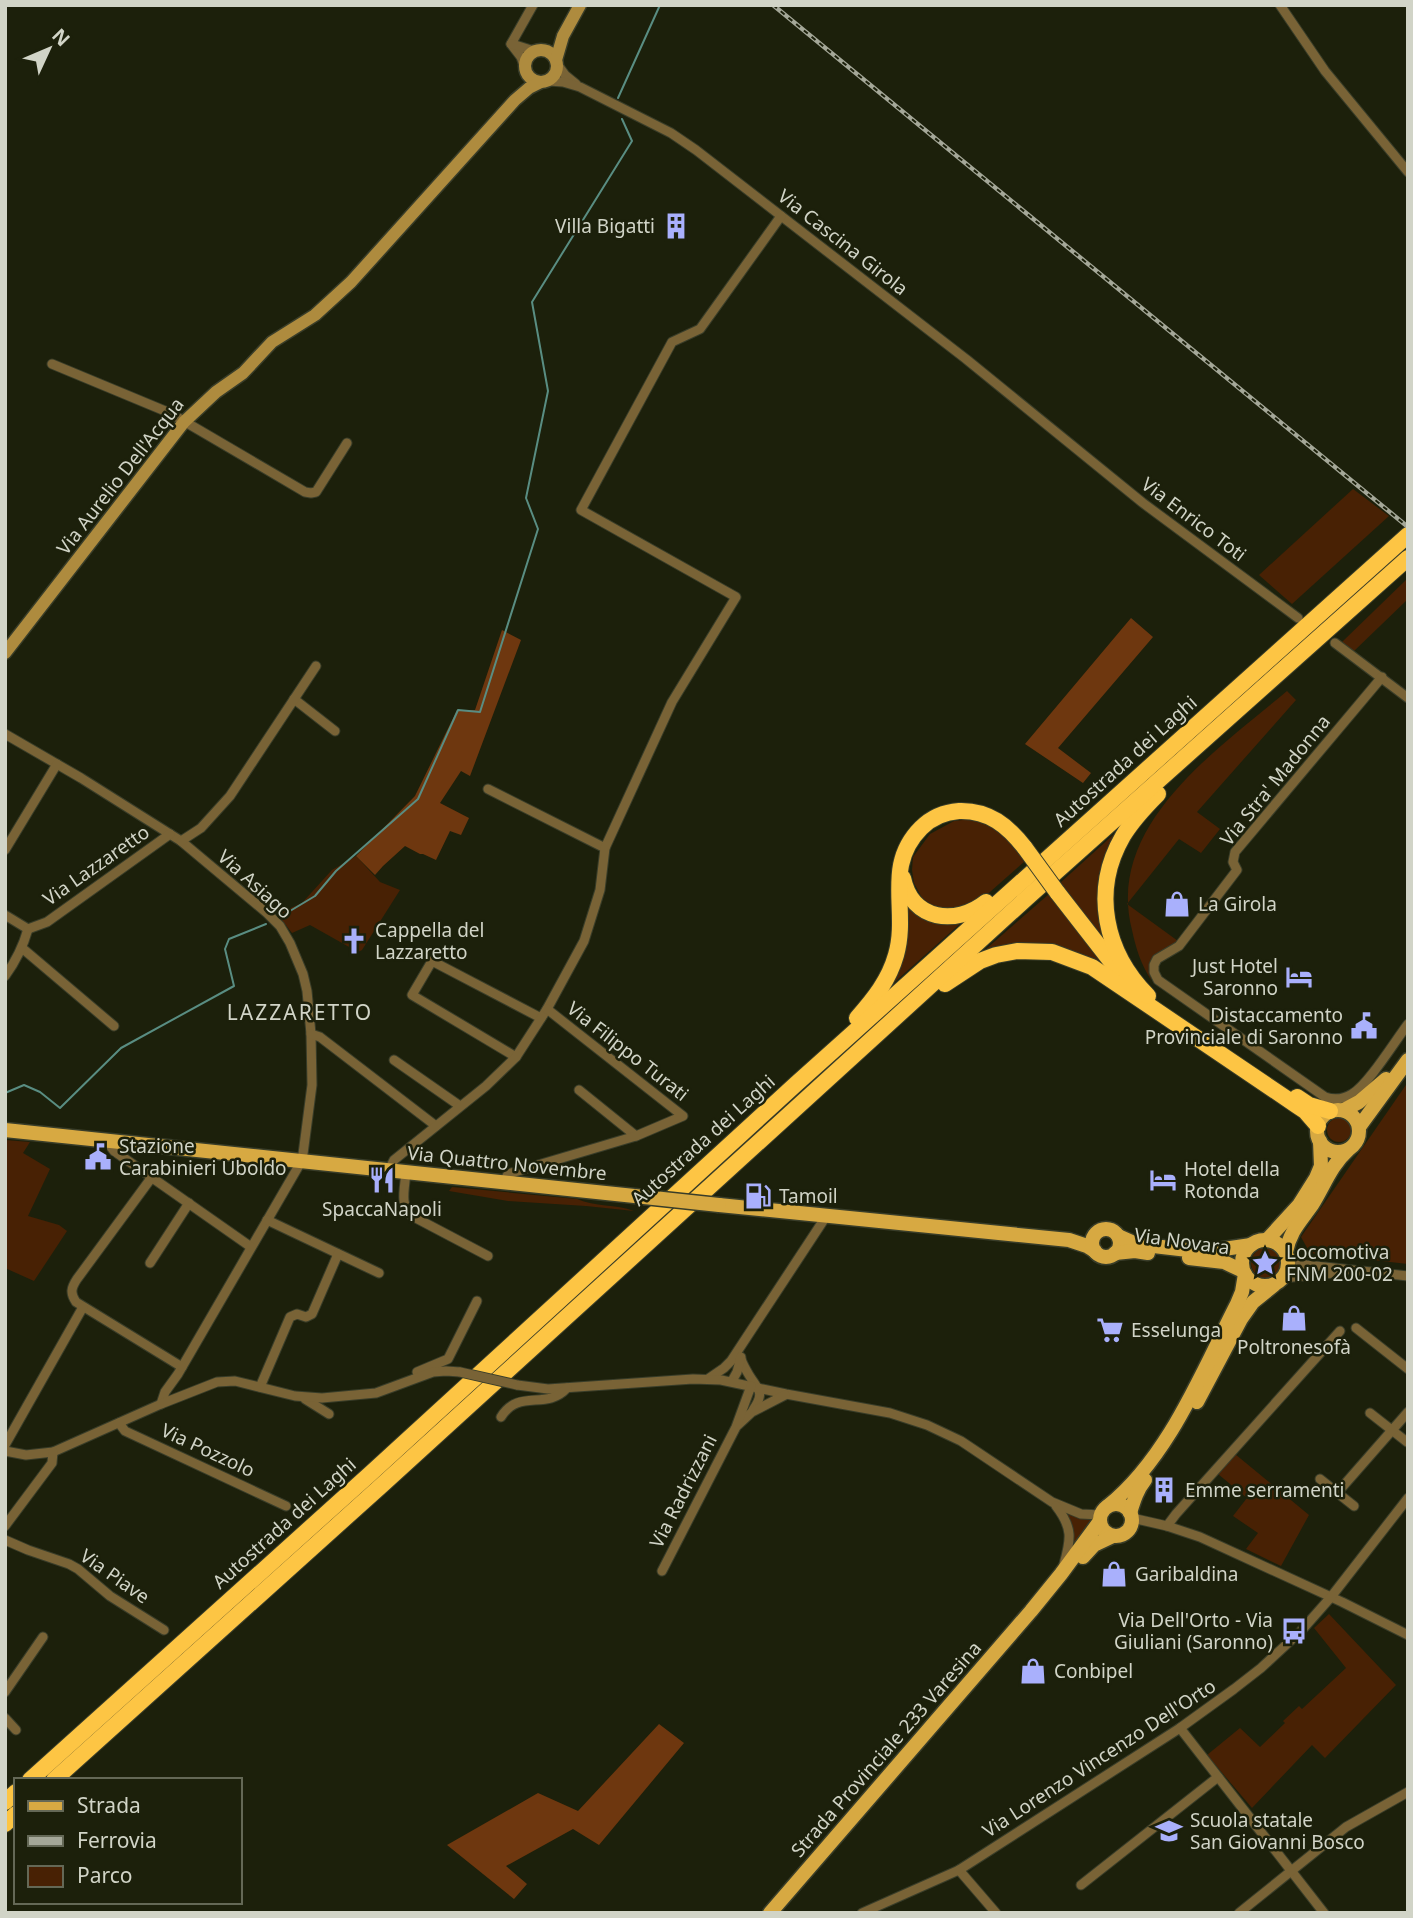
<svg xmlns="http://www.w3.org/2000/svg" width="1413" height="1918" viewBox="0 0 1413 1918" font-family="'Noto Sans',sans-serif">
<rect width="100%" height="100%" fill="#1c200b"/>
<g fill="#482104">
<path d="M 1353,489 L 1389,516 L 1292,604 L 1259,575 Z"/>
<path d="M 1408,578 L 1408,599 L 1353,652 L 1341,643 Z"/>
<path d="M 1287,691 L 1296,700 L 1197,812 L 1220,829 L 1201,853 L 1179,839 L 1127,904 L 1178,941 C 1164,958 1144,950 1151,980 C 1141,964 1136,949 1132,930 C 1105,825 1217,750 1287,691 Z"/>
<path d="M 971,819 C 1003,827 1006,836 1025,861 L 982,899 L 948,911 L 934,907 L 922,898 L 914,883 L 912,870 L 913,857 L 930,834 L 954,821 Z"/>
<path d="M 1123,826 L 1111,851 L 1112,954 L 1060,883 Z"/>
<path d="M 356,856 L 380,882 L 400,890 L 362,950 L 358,952 L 310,925 L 292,933 L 277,914 L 302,903 L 332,870 Z"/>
<path d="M 902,893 L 962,922 L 888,988 Z"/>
<path d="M 1049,894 L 1110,972 L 1077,956 L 978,956 Z"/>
<path d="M 1408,1082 L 1408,1264 L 1310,1253 L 1301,1237 Z"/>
<circle cx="1339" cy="1130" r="12"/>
<path d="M 5,1140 L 30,1142 L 23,1153 L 50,1169 L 28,1216 L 59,1225 L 67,1231 L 34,1281 L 5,1268 Z"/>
<path d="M 452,1187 L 577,1199 C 595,1207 616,1204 634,1211 L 586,1206 L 508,1201 L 449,1191 Z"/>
<circle cx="1266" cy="1263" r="15"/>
<path d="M 1235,1454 L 1309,1515 L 1281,1566 L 1246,1549 L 1258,1533 L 1233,1516 L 1247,1498 L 1218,1474 Z"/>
<path d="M 1064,1511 L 1079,1517 L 1094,1518 L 1070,1556 C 1073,1538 1074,1527 1064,1511 Z"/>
<path d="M 1329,1614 L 1396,1685 L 1325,1758 L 1312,1745 L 1252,1808 L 1207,1755 L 1240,1728 L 1260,1747 L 1285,1723 L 1283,1721 L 1299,1706 L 1302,1709 L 1346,1668 L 1314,1628 Z"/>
</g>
<g fill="#6e370f">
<path d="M 1131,618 L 1153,637 L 1058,748 L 1091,773 L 1083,783 L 1025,744 Z"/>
<path d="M 502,630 L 521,640 L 470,776 L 461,771 L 440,803 L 469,818 L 461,835 L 450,831 L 436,860 L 423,854 L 420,854 L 405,846 L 383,866 L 375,875 L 356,856 L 415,796 L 457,710 L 475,710 Z"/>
<path d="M 659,1724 L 684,1743 L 599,1845 L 573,1829 L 506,1866 L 527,1884 L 514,1899 L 447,1845 L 538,1793 L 578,1811 Z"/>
</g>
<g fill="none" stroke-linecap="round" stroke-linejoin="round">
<g stroke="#598d82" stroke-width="2">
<path d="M 618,98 L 660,5"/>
<path d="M 280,917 L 315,896 L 336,871 L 418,799 L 458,710 L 480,712 L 538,529 L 526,498 L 548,391 L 532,302 L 632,141 L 622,119"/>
<path d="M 5,1093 L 24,1085 L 40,1092 L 60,1108 L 121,1048 L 234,986 L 225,949 L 229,939 L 266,924"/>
</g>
<g stroke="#393d29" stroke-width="11">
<g id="street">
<path d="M 1280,5 L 1325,71 L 1408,172"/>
<path d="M 511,44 L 533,5"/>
<path d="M 511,44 L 521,57 L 525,68"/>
<path d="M 512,44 L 534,51"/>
<path d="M 557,64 L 565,75 L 576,84"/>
<path d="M 549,81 L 563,82 L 580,87 L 671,133 L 696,150 L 966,359 L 1143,503 L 1298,618"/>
<path d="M 52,364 L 170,413 L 305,492 L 311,493 L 316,492 L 347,443"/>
<path d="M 1335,643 L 1408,698"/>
<path d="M 1382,677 L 1235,852 L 1233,862 L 1237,870 L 1179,946 L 1157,959 L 1154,965 L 1154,972 L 1158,980 L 1325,1097 C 1334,1100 1344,1099 1352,1094 C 1368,1085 1395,1041 1408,1024"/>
<path d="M 294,699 L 335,731"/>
<path d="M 5,734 L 81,778 L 181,841 L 267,913 L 280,926 L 290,943 L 303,974 L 307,991 L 311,1034 L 312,1085 L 303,1154 L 301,1162 L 178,1374 L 165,1392 L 161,1404"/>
<path d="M 488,789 L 605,848"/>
<path d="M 181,841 L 201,828 L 230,796 L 316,666"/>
<path d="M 5,850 L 57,764"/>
<path d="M 5,915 L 28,929 L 47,922 L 170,834"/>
<path d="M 22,948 L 114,1026"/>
<path d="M 5,976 C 16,961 23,947 28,929"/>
<path d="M 311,1034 L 320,1037 L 436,1126"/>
<path d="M 516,1057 L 412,995 L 432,961 L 541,1018"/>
<path d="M 394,1060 L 460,1106"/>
<path d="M 579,1090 L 636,1136"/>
<path d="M 111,1141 L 111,1147 L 114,1151 L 251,1247"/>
<path d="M 389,1170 L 394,1160 L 486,1086 L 516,1057 L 547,1009 L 584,941 L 600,890 L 605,848 L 672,702 L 736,597 L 581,510 L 672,342 L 700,329 L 781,216"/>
<path d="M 406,1172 C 405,1187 399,1206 412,1216 L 488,1256"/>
<path d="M 152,1177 L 77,1279 C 71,1288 70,1293 76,1302 L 182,1367"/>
<path d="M 504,1182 L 508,1174 L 636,1136 L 683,1116 L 547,1009"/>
<path d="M 267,1220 L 379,1273"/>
<path d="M 1287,1256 L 1306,1265 L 1408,1276"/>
<path d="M 150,1263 L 189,1203"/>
<path d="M 1283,1278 L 1344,1272"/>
<path d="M 1356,1328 L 1408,1369"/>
<path d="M 741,1359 C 743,1365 746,1370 749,1375 C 759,1391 765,1392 753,1410"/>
<path d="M 417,1372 L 448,1359 L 477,1301"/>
<path d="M 708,1379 L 724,1368 L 731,1361 L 827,1215"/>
<path d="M 732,1381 L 737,1372 L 741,1357"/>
<path d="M 517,1385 L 548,1389 L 693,1379 L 721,1380 L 786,1394 L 890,1413 L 927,1425 L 961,1441 L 1052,1502 L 1081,1514 L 1101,1515"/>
<path d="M 260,1387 L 290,1317 L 297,1314 L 306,1317 L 312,1314 L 338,1254"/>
<path d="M 305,1399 L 329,1414"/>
<path d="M 1370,1413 L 1407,1442"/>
<path d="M 501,1417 C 519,1388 546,1411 567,1388"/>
<path d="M 119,1423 L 125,1431 L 286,1506"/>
<path d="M 738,1425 L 752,1412 L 785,1395"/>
<path d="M 5,1445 L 83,1307"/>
<path d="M 5,1451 L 26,1455 L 53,1452 L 161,1404 L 217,1382 L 235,1381 L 295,1396 L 322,1398 L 376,1393 L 433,1372 L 446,1371 L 460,1372"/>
<path d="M 1320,1479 L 1354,1506"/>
<path d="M 1337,1493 L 1408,1412"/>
<path d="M 1056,1506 C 1073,1528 1071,1539 1064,1564"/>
<path d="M 1132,1518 L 1167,1526 L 1200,1537 L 1342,1602 L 1408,1635"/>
<path d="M 5,1526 L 52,1463 L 53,1452"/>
<path d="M 1167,1526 L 1176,1514 L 1340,1331"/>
<path d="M 5,1540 L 28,1550 L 69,1564 L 78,1569 L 110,1596 L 164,1630"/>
<path d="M 662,1571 L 736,1427 L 751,1386"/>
<path d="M 5,1692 L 43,1637"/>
<path d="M 5,1718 L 16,1730"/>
<path d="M 1180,1728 L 1324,1913"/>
<path d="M 959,1870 L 996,1913"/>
<path d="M 1081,1885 L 1218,1777"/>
<path d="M 862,1913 L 959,1870 L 1180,1728 L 1234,1689 L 1261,1668 L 1301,1631 L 1331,1597 L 1408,1498"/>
<path d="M 1239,1913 L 1346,1827 L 1408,1792"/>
</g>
</g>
<g stroke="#393d29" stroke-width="15">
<g id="secondary">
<circle cx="541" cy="66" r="16"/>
<path d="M 556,60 L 563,36 L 580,5"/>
<path d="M 5,653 L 184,422 L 216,392 L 243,373 L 272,342 L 315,315 L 351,282 L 515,100 L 529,88 L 539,83"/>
</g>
</g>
<g stroke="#393d29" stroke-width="17">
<g id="primary">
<circle cx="1338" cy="1131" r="21"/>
<path d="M 1344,1110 L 1359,1102 L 1386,1079"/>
<path d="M 1359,1127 L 1408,1060"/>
<path d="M 5,1130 L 644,1197"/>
<path d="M 719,1205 L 1069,1240 L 1087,1246 L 1095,1251"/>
<circle cx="1106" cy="1243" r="14"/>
<path d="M 1118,1236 L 1136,1244 L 1188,1250 L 1217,1250 L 1251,1245"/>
<circle cx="1265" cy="1263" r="23"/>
<path d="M 1267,1240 L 1299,1205 L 1316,1178 L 1321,1166 L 1320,1141"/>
<path d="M 1286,1252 C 1290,1231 1300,1222 1312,1205 C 1324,1186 1331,1165 1348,1150"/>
<path d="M 1115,1253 L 1135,1251 L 1148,1253"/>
<path d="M 1189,1258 L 1224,1262 L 1243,1271"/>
<path d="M 1197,1402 L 1241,1319 L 1253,1302 L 1274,1285"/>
<circle cx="1116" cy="1520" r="16"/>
<path d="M 1108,1506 C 1169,1457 1202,1372 1237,1304 L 1242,1292 L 1245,1274"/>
<path d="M 1130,1513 C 1134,1500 1137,1490 1145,1480"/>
<path d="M 1083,1557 L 1094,1545 L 1113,1536"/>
<path d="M 770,1913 L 1031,1611 L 1061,1574 L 1100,1521"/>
</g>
</g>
<g stroke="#393d29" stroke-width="18">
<g id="highway">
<path d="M 903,878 C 912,921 956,926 986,902"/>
<path d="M 1057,892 L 1120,973"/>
<path d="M 945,984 L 980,961 L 996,955 L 1017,951 L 1052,952 L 1092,967 L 1296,1105 L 1305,1111 L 1318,1126"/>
<path d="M 1148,996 C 1105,953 1091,891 1123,836 C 1132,821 1145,807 1158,794"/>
<path d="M 857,1018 C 874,999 889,980 896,955 C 909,910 883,866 921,828 C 931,818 945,812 959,811 C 989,810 1008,826 1025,848"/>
<path d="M 1297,1097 L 1309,1105 L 1330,1111"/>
<path d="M 30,1780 L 370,1474 L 796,1084 L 1408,535"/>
<path d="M 54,1780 L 382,1485 L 1029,896 L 1408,558"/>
<path d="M 5,1802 L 16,1792"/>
<path d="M 5,1824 L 16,1814"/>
</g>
</g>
<use href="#street" stroke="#796336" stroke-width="9"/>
<use href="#secondary" stroke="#ae8b3e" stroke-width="12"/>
<use href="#primary" stroke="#d7a942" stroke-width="14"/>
<use href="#highway" stroke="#fdc544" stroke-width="16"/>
<g stroke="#a4a798" stroke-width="4.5">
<path id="rail" d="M 773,5 L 1408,527"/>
</g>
<use href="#rail" stroke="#1c200b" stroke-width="2" stroke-dasharray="5" stroke-linecap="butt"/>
<g stroke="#393d29" stroke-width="11" stroke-linecap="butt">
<path id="street-bridge" d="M 460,1372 L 517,1385"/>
</g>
<g stroke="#393d29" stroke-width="17" stroke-linecap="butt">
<path id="primary-bridge" d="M 644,1197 L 719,1205"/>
</g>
<g stroke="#393d29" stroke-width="18" stroke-linecap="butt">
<path id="highway-bridge" d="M 1025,848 L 1057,892"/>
</g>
<use href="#street-bridge" stroke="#796336" stroke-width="9"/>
<use href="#primary-bridge" stroke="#d7a942" stroke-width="14"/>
<use href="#highway-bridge" stroke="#fdc544" stroke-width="16"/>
</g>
<defs>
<g id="building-bare" transform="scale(2.1)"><path d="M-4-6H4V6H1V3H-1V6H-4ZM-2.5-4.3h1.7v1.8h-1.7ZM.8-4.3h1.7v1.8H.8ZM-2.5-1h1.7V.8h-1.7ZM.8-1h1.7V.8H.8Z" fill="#a9b0fc" stroke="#1c200b" stroke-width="2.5" paint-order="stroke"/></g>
<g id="shop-bare" transform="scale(2.1)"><path d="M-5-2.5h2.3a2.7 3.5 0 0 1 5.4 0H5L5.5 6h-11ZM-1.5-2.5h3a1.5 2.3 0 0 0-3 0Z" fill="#a9b0fc" stroke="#1c200b" stroke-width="2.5" paint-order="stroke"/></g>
<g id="church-bare" transform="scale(2.1)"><path d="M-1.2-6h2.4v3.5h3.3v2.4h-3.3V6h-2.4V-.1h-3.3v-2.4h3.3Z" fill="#a9b0fc" stroke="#1c200b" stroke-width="2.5" paint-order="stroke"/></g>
<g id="hotel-bare" transform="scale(2.1)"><path d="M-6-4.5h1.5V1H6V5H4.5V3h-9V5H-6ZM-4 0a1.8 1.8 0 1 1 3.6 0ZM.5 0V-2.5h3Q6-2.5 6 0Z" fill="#a9b0fc" stroke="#1c200b" stroke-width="2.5" paint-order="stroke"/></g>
<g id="civic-bare" transform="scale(2.1)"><path d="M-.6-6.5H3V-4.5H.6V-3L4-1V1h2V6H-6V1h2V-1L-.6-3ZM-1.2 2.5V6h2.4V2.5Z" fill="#a9b0fc" stroke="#1c200b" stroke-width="2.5" paint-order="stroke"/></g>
<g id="restaurant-bare" transform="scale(2.1)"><path d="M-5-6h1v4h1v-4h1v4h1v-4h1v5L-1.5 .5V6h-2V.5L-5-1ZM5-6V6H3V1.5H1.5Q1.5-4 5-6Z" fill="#a9b0fc" stroke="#1c200b" stroke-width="2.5" paint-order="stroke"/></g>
<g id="fuel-bare" transform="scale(2.1)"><path d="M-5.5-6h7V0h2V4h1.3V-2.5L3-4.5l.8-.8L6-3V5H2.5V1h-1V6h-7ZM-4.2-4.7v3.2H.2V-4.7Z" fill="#a9b0fc" stroke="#1c200b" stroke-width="2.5" paint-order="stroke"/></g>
<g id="sight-bare" transform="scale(2.1)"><path d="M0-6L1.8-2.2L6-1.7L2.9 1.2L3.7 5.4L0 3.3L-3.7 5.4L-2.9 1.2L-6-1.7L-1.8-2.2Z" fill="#a9b0fc" stroke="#1c200b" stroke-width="2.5" paint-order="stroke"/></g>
<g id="supermarket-bare" transform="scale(2.1)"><path d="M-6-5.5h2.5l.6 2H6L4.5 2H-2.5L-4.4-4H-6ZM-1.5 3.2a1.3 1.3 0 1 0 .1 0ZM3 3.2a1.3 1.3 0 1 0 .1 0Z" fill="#a9b0fc" stroke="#1c200b" stroke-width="2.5" paint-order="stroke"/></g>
<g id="bus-bare" transform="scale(2.1)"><path d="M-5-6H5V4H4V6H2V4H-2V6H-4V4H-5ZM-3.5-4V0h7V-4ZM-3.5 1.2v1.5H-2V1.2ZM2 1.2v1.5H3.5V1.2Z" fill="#a9b0fc" stroke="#1c200b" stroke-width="2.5" paint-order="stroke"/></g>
<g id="school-bare" transform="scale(2.1)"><path d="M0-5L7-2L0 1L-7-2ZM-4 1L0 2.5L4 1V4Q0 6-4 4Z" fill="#a9b0fc" stroke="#1c200b" stroke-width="2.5" paint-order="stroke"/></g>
</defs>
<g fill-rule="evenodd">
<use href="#building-bare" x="676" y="226"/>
<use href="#shop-bare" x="1177" y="904"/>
<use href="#church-bare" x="354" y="941"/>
<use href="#hotel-bare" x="1299" y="977"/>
<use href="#civic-bare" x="1364" y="1026"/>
<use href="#civic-bare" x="98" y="1157"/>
<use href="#restaurant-bare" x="382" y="1180"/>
<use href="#hotel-bare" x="1163" y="1180"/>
<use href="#fuel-bare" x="758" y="1196"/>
<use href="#sight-bare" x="1265" y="1263"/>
<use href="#shop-bare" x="1294" y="1318"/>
<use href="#supermarket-bare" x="1110" y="1330"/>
<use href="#building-bare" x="1164" y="1490"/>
<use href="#shop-bare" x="1114" y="1574"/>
<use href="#bus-bare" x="1294" y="1631"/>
<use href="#shop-bare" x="1033" y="1671"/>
<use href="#school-bare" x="1169" y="1831"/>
</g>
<g text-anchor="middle" stroke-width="5" stroke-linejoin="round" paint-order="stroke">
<g font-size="19" fill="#d1d4c7" stroke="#1c200b" text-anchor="start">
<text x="655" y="233" text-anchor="end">Villa Bigatti</text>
<text x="1198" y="911">La Girola</text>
<text x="375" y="937">Cappella del<tspan x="375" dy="22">Lazzaretto</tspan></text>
<text x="1278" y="973" text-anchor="end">Just Hotel<tspan x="1278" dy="22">Saronno</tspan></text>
<text x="1343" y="1022" text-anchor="end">Distaccamento<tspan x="1343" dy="22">Provinciale di Saronno</tspan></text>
<text x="119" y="1153">Stazione<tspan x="119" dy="22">Carabinieri Uboldo</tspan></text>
<text x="1184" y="1176">Hotel della<tspan x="1184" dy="22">Rotonda</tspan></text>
<text x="779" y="1203">Tamoil</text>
<text x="382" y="1216" text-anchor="middle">SpaccaNapoli</text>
<text x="1286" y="1259">Locomotiva<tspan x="1286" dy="22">FNM 200-02</tspan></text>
<text x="1131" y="1337">Esselunga</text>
<text x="1294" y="1354" text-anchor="middle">Poltronesofà</text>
<text x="1185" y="1497">Emme serramenti</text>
<text x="1135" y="1581">Garibaldina</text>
<text x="1273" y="1627" text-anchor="end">Via Dell'Orto - Via<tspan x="1273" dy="22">Giuliani (Saronno)</tspan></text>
<text x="1054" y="1678">Conbipel</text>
<text x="1190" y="1827">Scuola statale<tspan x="1190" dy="22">San Giovanni Bosco</tspan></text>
</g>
<g font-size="19" fill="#d1d4c7" stroke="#1c200b">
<text transform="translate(843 242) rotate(38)" y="7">Via Cascina Girola</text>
<text transform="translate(120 476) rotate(-52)" y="7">Via Aurelio Dell'Acqua</text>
<text transform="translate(1194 519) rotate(37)" y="7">Via Enrico Toti</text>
<text transform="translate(1125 761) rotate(-42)" y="7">Autostrada dei Laghi</text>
<text transform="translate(1275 780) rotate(-51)" y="7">Via Stra' Madonna</text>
<text transform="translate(96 865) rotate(-35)" y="7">Via Lazzaretto</text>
<text transform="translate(255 884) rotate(42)" y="7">Via Asiago</text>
<text transform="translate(628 1051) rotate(38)" y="7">Via Filippo Turati</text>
<text transform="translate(703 1140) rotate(-42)" y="7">Autostrada dei Laghi</text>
<text transform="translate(507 1163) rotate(6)" y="7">Via Quattro Novembre</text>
<text transform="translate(1182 1241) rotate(8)" y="7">Via Novara</text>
<text transform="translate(208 1450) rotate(25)" y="7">Via Pozzolo</text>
<text transform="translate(683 1491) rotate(-63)" y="7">Via Radrizzani</text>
<text transform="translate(284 1523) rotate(-42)" y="7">Autostrada dei Laghi</text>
<text transform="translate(115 1576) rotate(35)" y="7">Via Piave</text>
<text transform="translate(886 1749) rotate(-49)" y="7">Strada Provinciale 233 Varesina</text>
<text transform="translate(1099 1758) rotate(-33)" y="7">Via Lorenzo Vincenzo Dell'Orto</text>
</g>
<g font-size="21" letter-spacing="2" fill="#d1d4c7" stroke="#1c200b">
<text x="300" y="1020">LAZZARETTO</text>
</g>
</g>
<rect width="1413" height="1918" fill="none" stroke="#d1d4c7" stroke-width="14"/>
<rect x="14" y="1778" width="228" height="126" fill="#1c200b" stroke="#646856" stroke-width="2"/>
<rect x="28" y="1801" width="35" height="10" fill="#d7a942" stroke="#646856" stroke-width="2"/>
<text x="77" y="1813" font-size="21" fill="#d1d4c7">Strada</text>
<rect x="28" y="1836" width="35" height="10" fill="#a4a798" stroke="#646856" stroke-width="2"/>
<text x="77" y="1848" font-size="21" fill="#d1d4c7">Ferrovia</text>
<rect x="28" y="1866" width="35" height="21" fill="#482104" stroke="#646856" stroke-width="2"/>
<text x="77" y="1883" font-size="21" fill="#d1d4c7">Parco</text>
<g transform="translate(49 49) rotate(46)" stroke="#1c200b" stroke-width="5" paint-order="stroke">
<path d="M0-5L12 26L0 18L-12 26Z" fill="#d1d4c7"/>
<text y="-10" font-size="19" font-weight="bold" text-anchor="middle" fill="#d1d4c7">N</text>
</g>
</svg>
